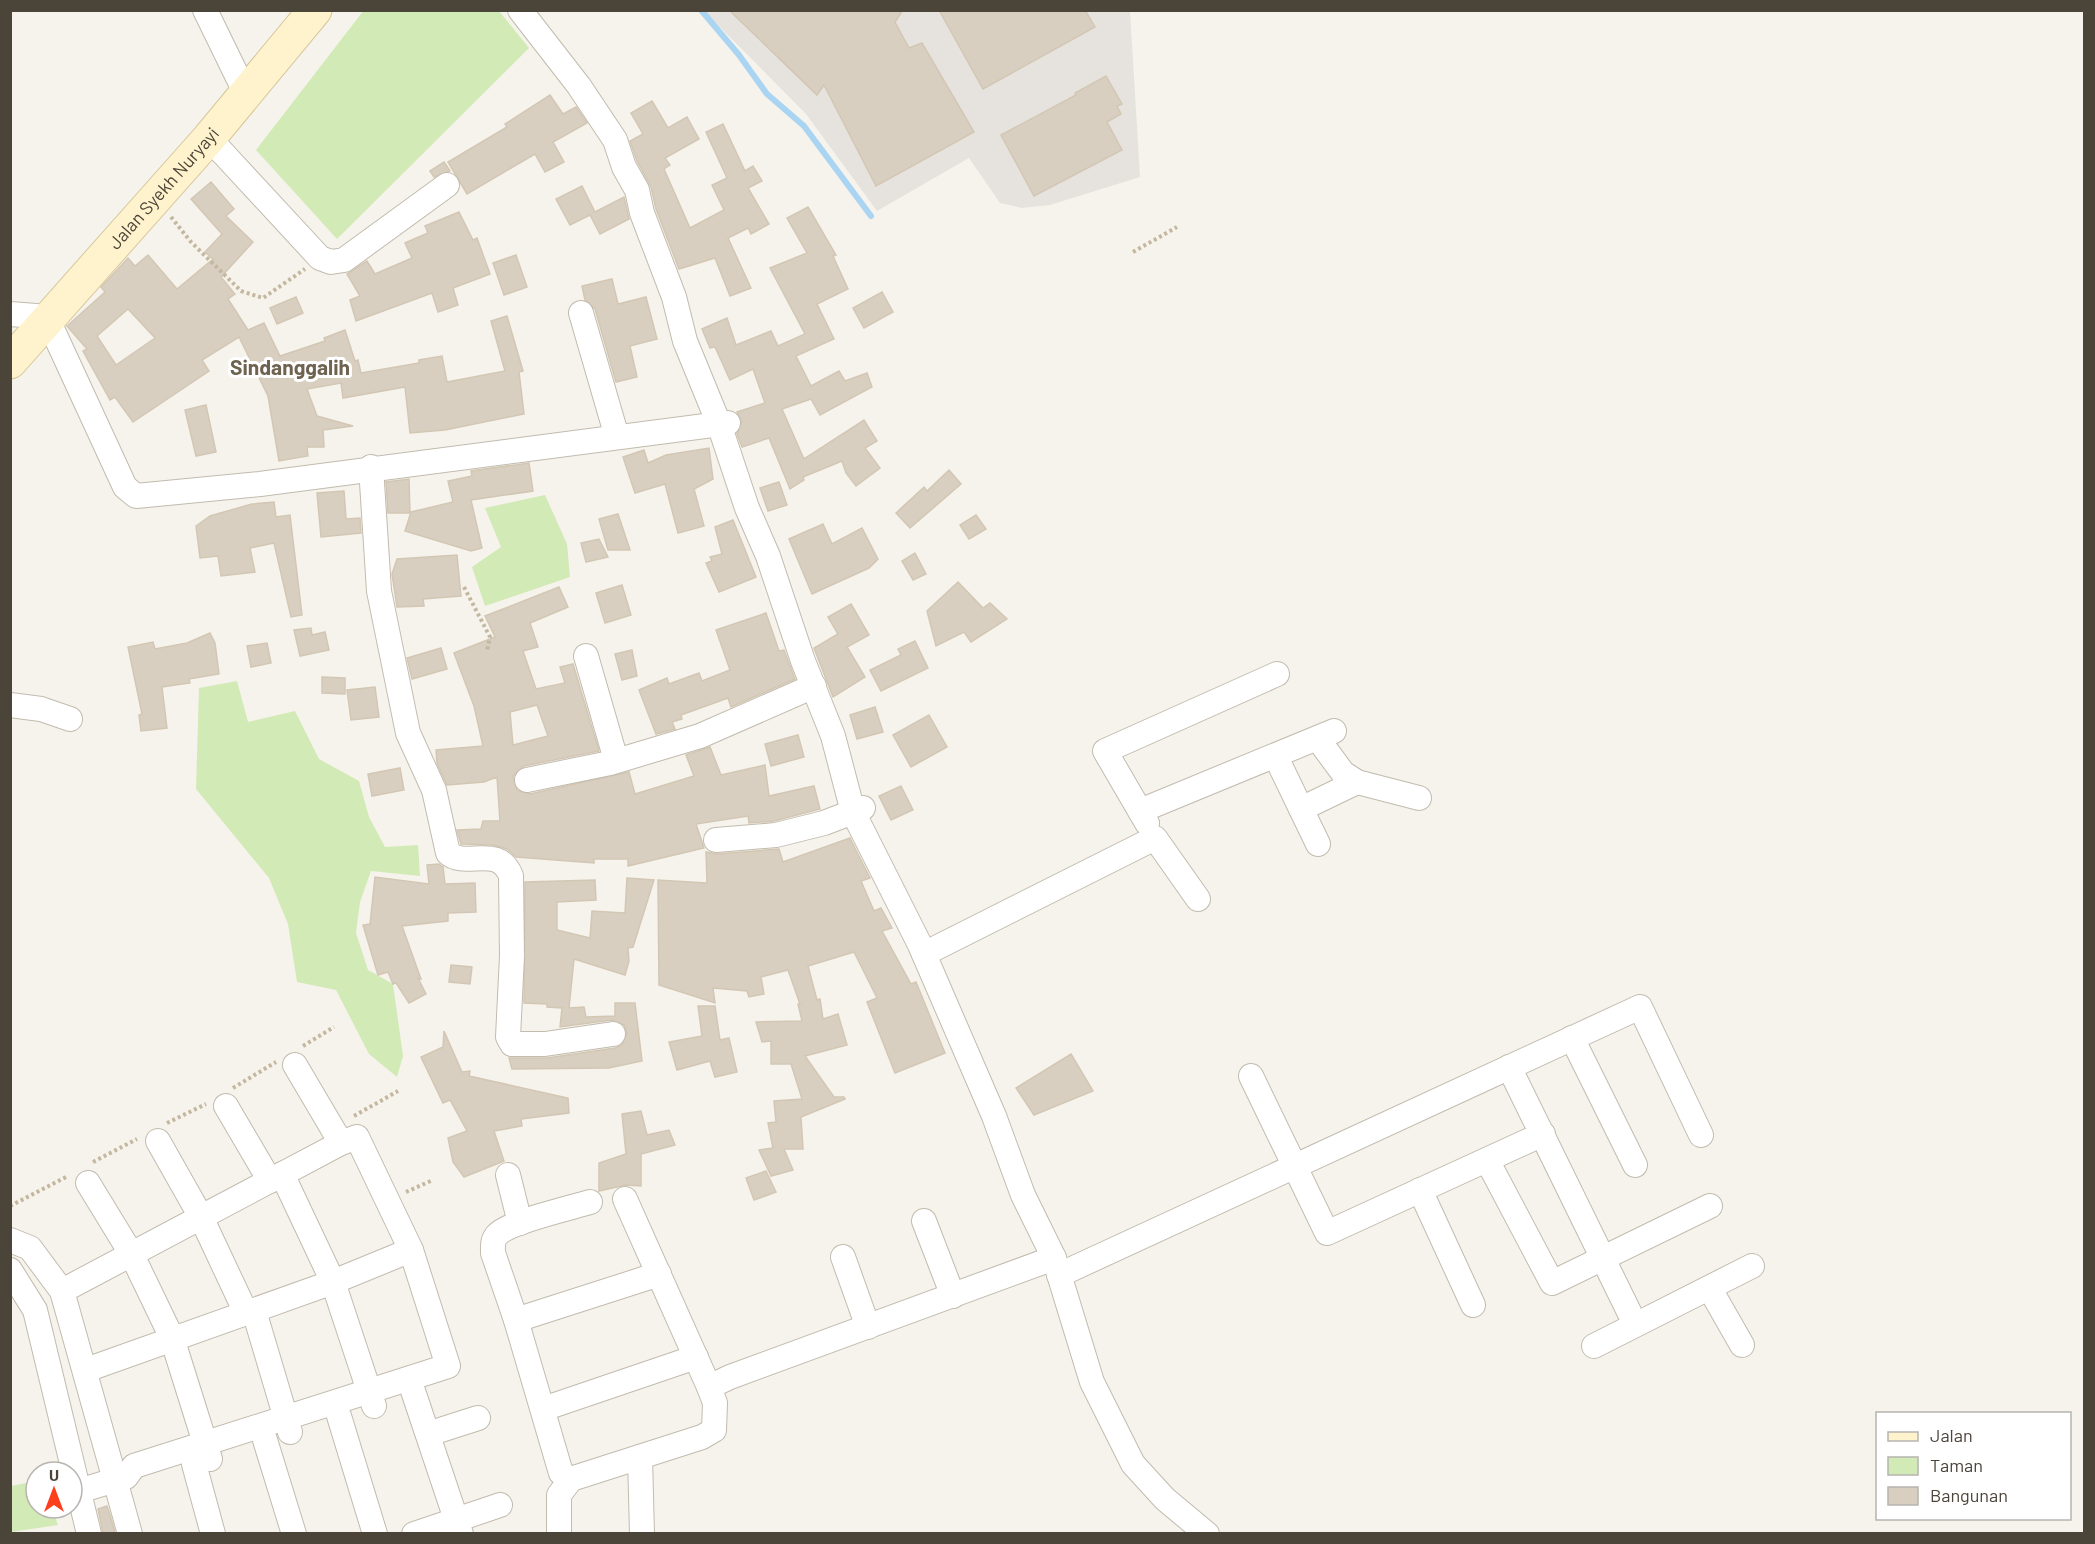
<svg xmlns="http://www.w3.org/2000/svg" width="2095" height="1544" viewBox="0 0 2095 1544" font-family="Barlow,sans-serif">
<rect width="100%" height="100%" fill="#f6f3ec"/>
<path fill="#e6e2dd" d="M 704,11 L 1130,11 L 1140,177 L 1050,205 L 1022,208 L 1000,203 L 969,158 L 877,211 L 806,114 Z"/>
<g fill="#d2eab5">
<path d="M 364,10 L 499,11 L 529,48 L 337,239 L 256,150 Z"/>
<path d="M 545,495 L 567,544 L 570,577 L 485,606 L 472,567 L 501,547 L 485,508 Z"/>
<path d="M 237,681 L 248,722 L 295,711 L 319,759 L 359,781 L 369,817 L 385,847 L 418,845 L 420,876 L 371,871 L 360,902 L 356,933 L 368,970 L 393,984 L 403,1056 L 397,1077 L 369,1054 L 336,990 L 297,982 L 288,924 L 269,878 L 196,789 L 199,688 Z"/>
<path d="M 36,1481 L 36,1508 L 52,1508 L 58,1525 L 11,1532 L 11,1486 Z"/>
</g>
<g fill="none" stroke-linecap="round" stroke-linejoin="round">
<path stroke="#a9d4f2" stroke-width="6" d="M 701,10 L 739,55 L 767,94 L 804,126 L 871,216"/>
</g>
<g fill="#d8cfc1" stroke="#d3c7b4" stroke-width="1.5" fill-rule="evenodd">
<path d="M 729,10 L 903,10 L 895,22 L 909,48 L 922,43 L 974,132 L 876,186 L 824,85 L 817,95 Z"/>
<path d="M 939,10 L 1085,10 L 1095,27 L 983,89 Z"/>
<path d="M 1106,76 L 1122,104 L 1117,106 L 1121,114 L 1107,122 L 1122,150 L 1034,196 L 1001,135 L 1076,95 L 1075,93 Z"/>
<path d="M 550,95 L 563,114 L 576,107 L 587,123 L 553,142 L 564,162 L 545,172 L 535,154 L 467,194 L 448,162 L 507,127 L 505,124 Z"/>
<path d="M 652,101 L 668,128 L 687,117 L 699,139 L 665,158 L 670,165 L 664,169 L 690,228 L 724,210 L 712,185 L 727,178 L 706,132 L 723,124 L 745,171 L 753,166 L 762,181 L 748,188 L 769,224 L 751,234 L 748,228 L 728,238 L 751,288 L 730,296 L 715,258 L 679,269 L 656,209 L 651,187 L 637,161 L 630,141 L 643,134 L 631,113 Z"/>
<path d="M 444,162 L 450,171 L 434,177 L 430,171 Z"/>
<path d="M 211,182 L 234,209 L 226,216 L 253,242 L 221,277 L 235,294 L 228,299 L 248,330 L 264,323 L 280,356 L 325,341 L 324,338 L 345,330 L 355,361 L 358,360 L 361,373 L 419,363 L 419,360 L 442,356 L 447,382 L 505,371 L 491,321 L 507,316 L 523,371 L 519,372 L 524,414 L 445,430 L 410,433 L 405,387 L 343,398 L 341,383 L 307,389 L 317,416 L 353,426 L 323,430 L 324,447 L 307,447 L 308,456 L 279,461 L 268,396 L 239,337 L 202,360 L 209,371 L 133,422 L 115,397 L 110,400 L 83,351 L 87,349 L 67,326 L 105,292 L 101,287 L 128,258 L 135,266 L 148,255 L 177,289 L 213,259 L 205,252 L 222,234 L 191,199 ZM 128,309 L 155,338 L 116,365 L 97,336 Z"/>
<path d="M 582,186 L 595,212 L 624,197 L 629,219 L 600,234 L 590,215 L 570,225 L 556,199 Z"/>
<path d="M 808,207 L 836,255 L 833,256 L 848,289 L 817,304 L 834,339 L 796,356 L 811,386 L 839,371 L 845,381 L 867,373 L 872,387 L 820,415 L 811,399 L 782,409 L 804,459 L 864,420 L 877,441 L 865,448 L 880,468 L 856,486 L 846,473 L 842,461 L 803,477 L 804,480 L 790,489 L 769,438 L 742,447 L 737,434 L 742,421 L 737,412 L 765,403 L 753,369 L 730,380 L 715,347 L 710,348 L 702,329 L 727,318 L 736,345 L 771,331 L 778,346 L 805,334 L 770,268 L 807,253 L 787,218 Z"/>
<path d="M 459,212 L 473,240 L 477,238 L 490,274 L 453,288 L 458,305 L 438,312 L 432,293 L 356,321 L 350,300 L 360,296 L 347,274 L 367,261 L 375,274 L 412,258 L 405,243 L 428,233 L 425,226 Z"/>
<path d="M 516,255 L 527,287 L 504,295 L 493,263 Z"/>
<path d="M 612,279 L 618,304 L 646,297 L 657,339 L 630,346 L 637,377 L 616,382 L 595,309 L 585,300 L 582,286 Z"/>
<path d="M 882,292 L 893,312 L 864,328 L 853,308 Z"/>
<path d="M 296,297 L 303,313 L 277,324 L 270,308 Z"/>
<path d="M 206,405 L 216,452 L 196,456 L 185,410 Z"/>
<path d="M 709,448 L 713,479 L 694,489 L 704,526 L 678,533 L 665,484 L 635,493 L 623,457 L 644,450 L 648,463 L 666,455 Z"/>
<path d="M 529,463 L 533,491 L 471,500 L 482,548 L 471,551 L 405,531 L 411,512 L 453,502 L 448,481 L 472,476 L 471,471 Z"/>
<path d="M 949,470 L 961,484 L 910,528 L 896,513 L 924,487 L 927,491 Z"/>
<path d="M 409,479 L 410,513 L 388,513 L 386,482 Z"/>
<path d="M 779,482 L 787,505 L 768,511 L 760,488 Z"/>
<path d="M 344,491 L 346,519 L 360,518 L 361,533 L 321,537 L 317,493 Z"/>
<path d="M 274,502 L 276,517 L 290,515 L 302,615 L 291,617 L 274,543 L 250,548 L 255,572 L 221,576 L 218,556 L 200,558 L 196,526 L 210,516 L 252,504 Z"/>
<path d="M 618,514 L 630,550 L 608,550 L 599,519 Z"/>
<path d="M 976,515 L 986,529 L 969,539 L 960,525 Z"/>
<path d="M 733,520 L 756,577 L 719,592 L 706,563 L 712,561 L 710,557 L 722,554 L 715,527 Z"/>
<path d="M 823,524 L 832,544 L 862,528 L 878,559 L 869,568 L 812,594 L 789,539 Z"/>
<path d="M 599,539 L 608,557 L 586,562 L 581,543 Z"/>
<path d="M 915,553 L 926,574 L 913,580 L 902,561 Z"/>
<path d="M 457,555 L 461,596 L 423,599 L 424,606 L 397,607 L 392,574 L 397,559 Z"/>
<path d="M 958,582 L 983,608 L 990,603 L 1007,619 L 971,642 L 964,632 L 936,646 L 927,611 Z"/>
<path d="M 622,585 L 631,615 L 605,623 L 596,593 Z"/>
<path d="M 559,587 L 568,607 L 530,623 L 538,647 L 523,651 L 536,689 L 565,683 L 560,667 L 573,664 L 599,751 L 524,766 L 513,776 L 517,790 L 530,794 L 629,772 L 635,794 L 694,776 L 686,755 L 710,747 L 721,775 L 765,765 L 769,796 L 814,786 L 820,809 L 774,821 L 749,823 L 748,816 L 696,824 L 704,848 L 628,866 L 628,859 L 594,859 L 594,863 L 516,857 L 507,849 L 494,845 L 461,844 L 457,830 L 481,829 L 483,821 L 500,821 L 497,777 L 484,782 L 447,785 L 437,763 L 436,750 L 483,746 L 474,706 L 454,653 L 495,637 L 485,616 ZM 537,705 L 548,736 L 513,745 L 510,712 Z"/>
<path d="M 851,604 L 869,635 L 847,647 L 865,677 L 833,697 L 814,648 L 838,634 L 828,617 Z"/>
<path d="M 766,613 L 779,651 L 784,650 L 795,679 L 731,707 L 728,698 L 681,715 L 682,719 L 672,722 L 675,729 L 656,734 L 639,690 L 667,678 L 669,684 L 699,673 L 702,681 L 730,670 L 716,630 Z"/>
<path d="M 311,628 L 312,635 L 325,632 L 329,650 L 300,656 L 294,630 Z"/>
<path d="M 210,633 L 215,643 L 219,674 L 189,679 L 190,683 L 162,687 L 167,728 L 141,731 L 139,715 L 142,714 L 128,647 L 153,642 L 155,649 L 187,643 Z"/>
<path d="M 915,641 L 928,668 L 881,691 L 870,670 L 901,655 L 898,649 Z"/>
<path d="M 267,643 L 271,663 L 251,667 L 247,646 Z"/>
<path d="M 441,648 L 447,669 L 412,679 L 407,658 Z"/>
<path d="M 632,650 L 637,676 L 622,680 L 615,654 Z"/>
<path d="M 322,677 L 345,678 L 345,694 L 322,693 Z"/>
<path d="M 375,687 L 379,717 L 351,720 L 347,690 Z"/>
<path d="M 875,707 L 883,732 L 857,739 L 850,715 Z"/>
<path d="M 929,715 L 947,747 L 911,767 L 893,735 Z"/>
<path d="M 798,735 L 804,757 L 771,766 L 765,744 Z"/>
<path d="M 400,768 L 404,790 L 372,796 L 368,774 Z"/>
<path d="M 901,786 L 913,810 L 891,820 L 879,796 Z"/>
<path d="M 850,838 L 870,878 L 861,881 L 874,911 L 881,908 L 892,928 L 882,931 L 911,984 L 916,982 L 945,1053 L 895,1073 L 867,1002 L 877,998 L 854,952 L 808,966 L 817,1000 L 820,999 L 823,1019 L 838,1014 L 847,1045 L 805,1056 L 834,1097 L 844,1097 L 845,1099 L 801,1117 L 803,1149 L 784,1149 L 793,1170 L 771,1176 L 759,1150 L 773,1148 L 768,1123 L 776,1122 L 774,1101 L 802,1099 L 791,1064 L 771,1064 L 771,1041 L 762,1042 L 756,1022 L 802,1021 L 798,1004 L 800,1004 L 788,970 L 761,977 L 764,994 L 749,997 L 747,991 L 713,988 L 715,1003 L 659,985 L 658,880 L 707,883 L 706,852 L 717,854 L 779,849 L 783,862 Z"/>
<path d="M 439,864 L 443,867 L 445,884 L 475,883 L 476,912 L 448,913 L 448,921 L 402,926 L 421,979 L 418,978 L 426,994 L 409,1003 L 396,983 L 393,984 L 388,972 L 378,975 L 363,925 L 370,924 L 375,877 L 429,884 L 427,865 Z"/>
<path d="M 627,878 L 654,880 L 633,947 L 628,948 L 629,961 L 625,975 L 574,959 L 569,1008 L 584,1007 L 586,1017 L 615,1016 L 615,1003 L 635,1003 L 642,1061 L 609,1068 L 512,1069 L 509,1058 L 547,1058 L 615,1048 L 622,1045 L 627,1033 L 624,1025 L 612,1020 L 560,1027 L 562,1008 L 547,1007 L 547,1004 L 524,1003 L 525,882 L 595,880 L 596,900 L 557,902 L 557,930 L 590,938 L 592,911 L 625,913 Z"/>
<path d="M 451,965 L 472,967 L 470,984 L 449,982 Z"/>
<path d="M 698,1006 L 715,1006 L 720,1040 L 729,1038 L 737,1072 L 715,1077 L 710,1061 L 677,1070 L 669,1042 L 702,1036 Z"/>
<path d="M 444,1031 L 462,1072 L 470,1071 L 469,1076 L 568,1098 L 569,1113 L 521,1119 L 522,1126 L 494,1131 L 504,1161 L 464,1177 L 453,1162 L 448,1138 L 467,1131 L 450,1100 L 443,1103 L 421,1057 L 443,1047 Z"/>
<path d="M 1071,1054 L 1093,1091 L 1034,1115 L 1016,1088 Z"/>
<path d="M 641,1111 L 647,1135 L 669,1130 L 675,1145 L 641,1154 L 641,1186 L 626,1185 L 599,1191 L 599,1163 L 626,1154 L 622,1114 Z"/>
<path d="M 766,1171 L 776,1192 L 754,1200 L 746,1178 Z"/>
<path d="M 107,1506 L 111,1518 L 115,1533 L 103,1533 L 98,1509 Z"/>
</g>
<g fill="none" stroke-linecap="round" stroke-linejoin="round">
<g stroke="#c2bbae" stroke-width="26">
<g id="minor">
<path d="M 205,10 L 246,94"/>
<path d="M 520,10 L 579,86 L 615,140 L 624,167 L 637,190 L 642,213 L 674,297 L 685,341 L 719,424 L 747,508 L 768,556 L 803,661 L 833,736 L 853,812 L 920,945 L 994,1116 L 1023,1195 L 1054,1258 L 1092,1382 L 1133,1464 L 1165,1499 L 1207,1534"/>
<path d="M 209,138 L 320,258 L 331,262 L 344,260 L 447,185"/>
<path d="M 581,313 L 617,437"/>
<path d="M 10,314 L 36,316 L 48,320 L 125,487 L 136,496 L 260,484 L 728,423"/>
<path d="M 371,467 L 379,591 L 408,733 L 434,790 L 448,853 C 466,869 498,843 511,876 L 512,956 L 508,1037 L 512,1044 L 545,1044 L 613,1034"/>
<path d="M 586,656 L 616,760"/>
<path d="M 10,705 L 41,709 L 70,719"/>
<path d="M 1318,739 L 1343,773 L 1357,782 L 1419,798"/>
<path d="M 1276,757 L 1318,844"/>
<path d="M 527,780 L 610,763 L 700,736 L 814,686"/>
<path d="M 1301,809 L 1357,782"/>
<path d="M 1140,811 L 1105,751 L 1277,674"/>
<path d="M 1147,823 L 1140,811 L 1334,731"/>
<path d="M 716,840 L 776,835 L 824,823 L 863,808"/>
<path d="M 924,954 L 1155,838 L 1198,899"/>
<path d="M 1572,1038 L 1635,1165"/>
<path d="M 295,1065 L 341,1143"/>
<path d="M 1509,1067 L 1635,1324"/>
<path d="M 1251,1076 L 1327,1233 L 1543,1134"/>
<path d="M 226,1106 L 270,1181"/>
<path d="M 158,1141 L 201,1217 L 246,1313"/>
<path d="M 1487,1160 L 1552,1283 L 1710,1206"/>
<path d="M 282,1174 L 333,1282 L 374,1406"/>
<path d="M 508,1175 L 520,1223"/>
<path d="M 88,1183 L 132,1255 L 172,1338 L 210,1459"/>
<path d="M 1420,1190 L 1473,1305"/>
<path d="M 625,1199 L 709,1387"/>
<path d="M 924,1221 L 953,1296"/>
<path d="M 10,1240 L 30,1248 L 62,1291 L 115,1480 L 79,1491"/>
<path d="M 843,1257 L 868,1327"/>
<path d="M 10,1270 L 35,1310 L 89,1534"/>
<path d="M 1059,1275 L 1640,1007 L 1701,1135"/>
<path d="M 1710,1289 L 1742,1345"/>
<path d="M 62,1291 L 341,1143 L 357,1137 L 411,1250 L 448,1366 L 134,1466 L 126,1477 L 115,1480 L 130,1534"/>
<path d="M 254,1311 L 290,1432"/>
<path d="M 516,1320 L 659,1274"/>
<path d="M 1594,1346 L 1752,1266"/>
<path d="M 86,1370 L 333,1282 L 411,1250"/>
<path d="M 409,1379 L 461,1534"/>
<path d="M 543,1409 L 696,1357"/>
<path d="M 339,1416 L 375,1534"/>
<path d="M 428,1434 L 478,1418"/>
<path d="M 265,1440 L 294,1534"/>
<path d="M 640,1457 L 642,1534"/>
<path d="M 194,1464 L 213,1534"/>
<path d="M 571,1479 L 561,1473 L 516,1320 L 493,1253 C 493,1246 492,1241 497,1235 C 508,1222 570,1208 590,1202"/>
<path d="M 414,1534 L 500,1505"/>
<path d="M 559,1534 L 559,1495 L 571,1479 L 702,1437 L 714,1430 L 715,1403 L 709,1387 L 730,1377 L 1054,1258"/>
</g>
</g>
<g stroke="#d6c79b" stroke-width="35">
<g id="secondary">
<path id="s1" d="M 10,362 L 209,138 L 315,10"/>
</g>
</g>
<g stroke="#c4b79f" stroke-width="4" stroke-dasharray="3 3" stroke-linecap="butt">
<path d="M 171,217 L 191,242 L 241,291 L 263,298 L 305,269"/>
<path d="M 1133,252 L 1177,227"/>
<path d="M 464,587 L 490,637 L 487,651"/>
<path d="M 303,1046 L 334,1027"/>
<path d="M 233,1088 L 276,1062"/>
<path d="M 354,1116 L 398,1091"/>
<path d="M 167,1123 L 206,1104"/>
<path d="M 93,1162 L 137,1139"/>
<path d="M 406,1192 L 433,1180"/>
<path d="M 10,1206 L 68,1176"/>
</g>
<use href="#minor" stroke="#fff" stroke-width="24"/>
<use href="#secondary" stroke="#fff3cd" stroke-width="33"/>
</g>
<g text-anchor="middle" stroke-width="6" stroke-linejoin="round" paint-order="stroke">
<g font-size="18" fill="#4b4439" stroke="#fff">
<text dy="6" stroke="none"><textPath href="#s1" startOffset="232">Jalan Syekh Nuryayi</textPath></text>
</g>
<g font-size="21" font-weight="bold" fill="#6e6250" stroke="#fff">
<text x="290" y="375">Sindanggalih</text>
</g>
</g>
<rect width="2095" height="1544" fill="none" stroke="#4b4439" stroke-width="24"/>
<rect x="1876" y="1412" width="195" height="108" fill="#ffffff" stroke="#b7b4b0" stroke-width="1.5"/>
<rect x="1888" y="1432" width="30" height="9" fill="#fff3cd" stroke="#b7b4b0" stroke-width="1.5"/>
<text x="1930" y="1442" font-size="18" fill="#4b4439">Jalan</text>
<rect x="1888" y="1457" width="30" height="18" fill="#d2eab5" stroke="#b7b4b0" stroke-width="1.5"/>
<text x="1930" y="1472" font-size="18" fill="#4b4439">Taman</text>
<rect x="1888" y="1487" width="30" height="18" fill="#d8cfc1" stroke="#b7b4b0" stroke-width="1.5"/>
<text x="1930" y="1502" font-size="18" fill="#4b4439">Bangunan</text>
<g transform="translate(54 1490)"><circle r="28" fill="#ffffff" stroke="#b7b4b0" stroke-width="1.5"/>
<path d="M0-4.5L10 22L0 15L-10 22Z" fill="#fc3f1d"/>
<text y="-9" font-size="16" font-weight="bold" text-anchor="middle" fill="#4b4439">U</text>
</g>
</svg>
